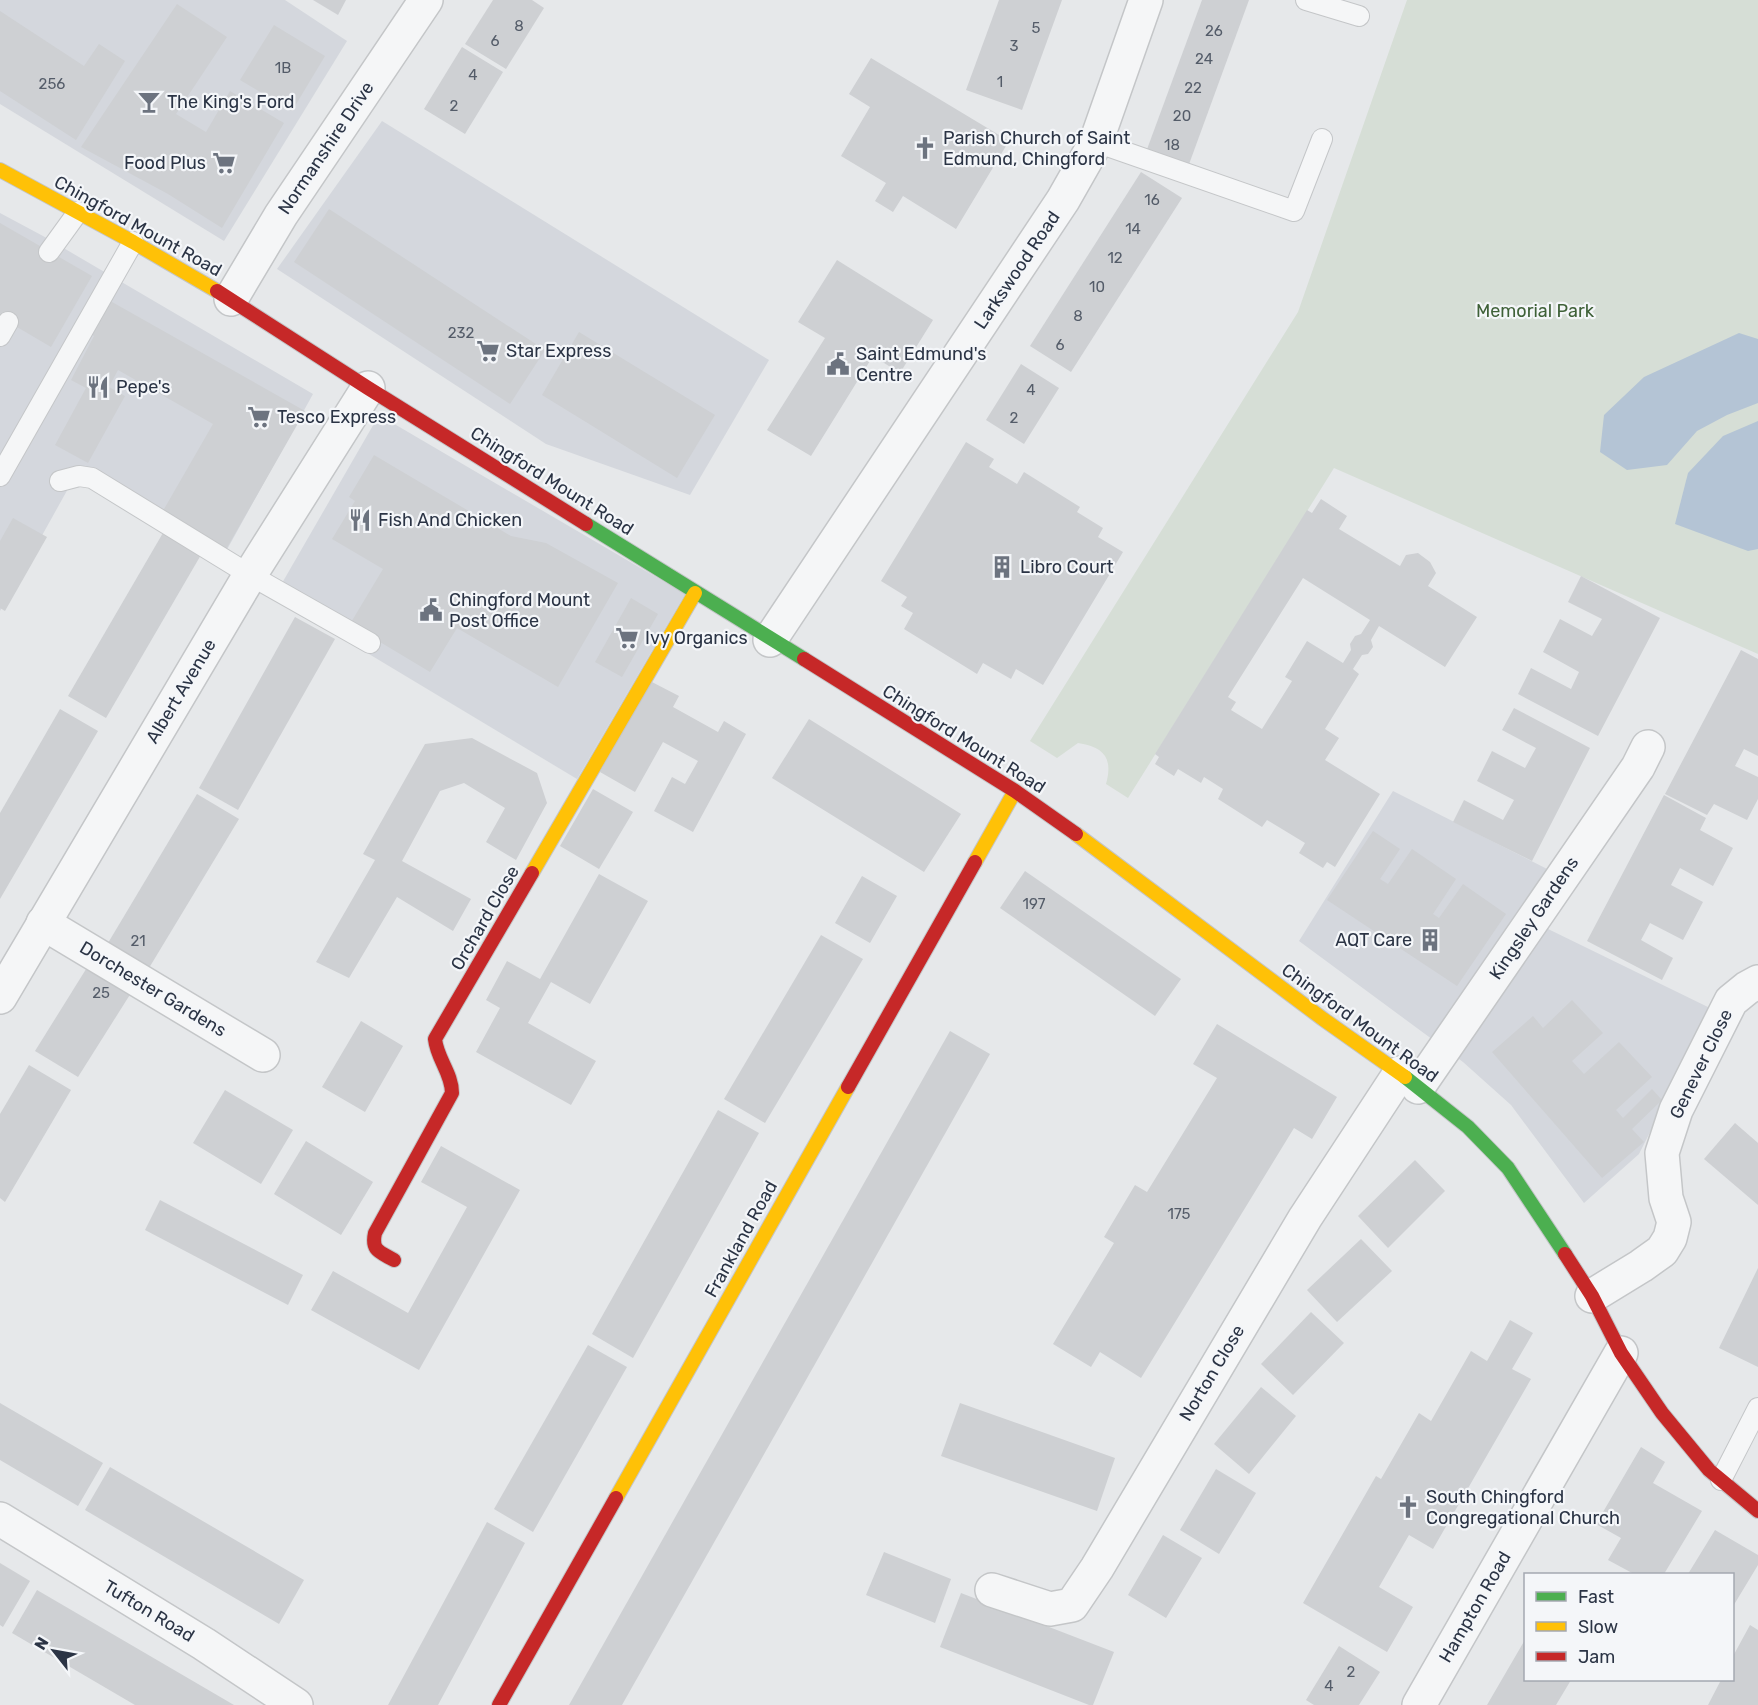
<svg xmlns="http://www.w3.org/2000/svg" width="1758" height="1705" viewBox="0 0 1758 1705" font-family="Rubik,sans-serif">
<rect width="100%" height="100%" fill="#e6e8ea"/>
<g fill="#d4d7dd">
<path d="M 0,0 L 285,0 L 347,41 L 224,241 L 0,104 Z"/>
<path d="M 382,121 L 769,360 L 690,495 L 546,444 L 277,269 Z"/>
<path d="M 0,213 L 43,236 L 313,394 L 224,555 L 79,469 L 0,611 Z"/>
<path d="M 379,415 L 685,594 L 577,779 L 274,597 Z"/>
<path d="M 1393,791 L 1553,872 L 1544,927 L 1712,1009 L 1639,1154 L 1584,1203 L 1511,1105 L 1463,1062 L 1299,941 Z"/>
</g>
<path fill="#d6ded6" d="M 1407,0 L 1758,0 L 1758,654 L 1334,468 L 1128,798 L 1106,784 C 1113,759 1105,747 1078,743 L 1057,758 L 1030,741 L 1298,312 Z"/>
<g fill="#b4c4d5">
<path d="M 1739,333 L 1758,339 L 1758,403 L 1727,415 L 1697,431 L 1667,465 L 1627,470 L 1600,452 L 1604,415 L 1644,377 Z"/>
<path d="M 1758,421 L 1758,549 L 1748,551 L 1675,524 L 1688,473 L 1723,436 Z"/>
</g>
<g fill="#ced0d3" fill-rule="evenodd">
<path d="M 313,0 L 346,0 L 338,15 Z"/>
<path d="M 493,0 L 532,0 L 544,8 L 506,69 L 465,44 Z"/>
<path d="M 999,0 L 1062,0 L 1022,110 L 966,90 Z"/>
<path d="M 1202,0 L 1249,0 L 1188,167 L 1146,152 Z"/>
<path d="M 177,4 L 227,37 L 176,114 L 206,132 L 230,91 L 284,123 L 222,228 L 168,194 L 81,147 Z"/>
<path d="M 0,11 L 84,66 L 99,44 L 125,61 L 76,140 L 0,91 Z"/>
<path d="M 274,25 L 325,56 L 292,111 L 240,80 Z"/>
<path d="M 462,47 L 503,72 L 465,134 L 424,109 Z"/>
<path d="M 871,58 L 1009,141 L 956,229 L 903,196 L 893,212 L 875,201 L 886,183 L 841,156 L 870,107 L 849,94 Z"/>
<path d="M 1141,172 L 1182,198 L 1071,372 L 1030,346 Z"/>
<path d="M 329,209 L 545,350 L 510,404 L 294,262 Z"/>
<path d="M 0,223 L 92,276 L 51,347 L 0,317 Z"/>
<path d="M 837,260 L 933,320 L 900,373 L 873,356 L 811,456 L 767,430 L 825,338 L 798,322 Z"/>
<path d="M 105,298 L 305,411 L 224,553 L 160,516 L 213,424 L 118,370 L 109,387 L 125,396 L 88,463 L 55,445 L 86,388 L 71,380 L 94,336 L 86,331 Z"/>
<path d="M 579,332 L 715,415 L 677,478 L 542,395 Z"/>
<path d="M 1021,364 L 1059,388 L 1024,444 L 986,420 Z"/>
<path d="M 966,442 L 994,459 L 989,467 L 1017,484 L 1024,472 L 1080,507 L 1077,512 L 1103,528 L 1098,537 L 1123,552 L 1043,685 L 1016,669 L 1011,679 L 983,663 L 977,674 L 904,629 L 913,613 L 901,606 L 907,597 L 881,581 Z"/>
<path d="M 374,455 L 511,536 L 546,543 L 618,583 L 558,687 L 457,628 L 430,672 L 350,624 L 383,569 L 332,539 L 355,501 L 349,497 Z"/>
<path d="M 1321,499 L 1347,516 L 1339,529 L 1400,566 L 1406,555 L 1418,553 L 1430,562 L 1436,573 L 1428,586 L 1477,617 L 1445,667 L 1379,626 L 1371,640 L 1373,647 L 1368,654 L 1362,655 L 1353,669 L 1359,674 L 1325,729 L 1339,738 L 1325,760 L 1380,794 L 1335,867 L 1327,862 L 1323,868 L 1299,853 L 1305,843 L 1267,820 L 1262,827 L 1218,799 L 1223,789 L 1204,777 L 1201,783 L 1178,769 L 1174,776 L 1155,764 L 1159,757 L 1155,754 L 1307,510 L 1312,513 ZM 1303,578 L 1370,620 L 1361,634 L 1355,636 L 1350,644 L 1351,650 L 1343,663 L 1307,641 L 1285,677 L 1292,681 L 1262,729 L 1231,710 L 1236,702 L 1228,697 Z"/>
<path d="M 13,518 L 47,537 L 5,611 L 0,608 L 0,541 Z"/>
<path d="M 167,526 L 205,548 L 106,718 L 68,696 Z"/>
<path d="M 1581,576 L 1660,618 L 1598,736 L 1518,694 L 1531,668 L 1571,689 L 1579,672 L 1543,652 L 1560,619 L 1592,636 L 1602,619 L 1568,602 Z"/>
<path d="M 631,598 L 658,614 L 622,677 L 595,662 Z"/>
<path d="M 295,617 L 335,639 L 238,810 L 199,788 Z"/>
<path d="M 1741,650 L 1758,659 L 1758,756 L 1744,749 L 1735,766 L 1758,777 L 1758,799 L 1747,820 L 1714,804 L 1707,815 L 1665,794 Z"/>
<path d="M 650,681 L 679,696 L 673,707 L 718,732 L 724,721 L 746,734 L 693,832 L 654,811 L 672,777 L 685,784 L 698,761 L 663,742 L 635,792 L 600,772 Z"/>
<path d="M 1514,708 L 1590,748 L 1532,861 L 1453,822 L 1464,800 L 1503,820 L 1514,800 L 1477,781 L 1492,751 L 1525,768 L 1536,748 L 1502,730 Z"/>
<path d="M 60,709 L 98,731 L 0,899 L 0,813 Z"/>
<path d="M 809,719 L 961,814 L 924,872 L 772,778 Z"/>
<path d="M 472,738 L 537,773 L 547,803 L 516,860 L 486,842 L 505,808 L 464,783 L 440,791 L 402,861 L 471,899 L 453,931 L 397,897 L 349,978 L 316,962 L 375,860 L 363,854 L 425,744 Z"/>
<path d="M 593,789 L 633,812 L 599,869 L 560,846 Z"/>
<path d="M 197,794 L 239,819 L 149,968 L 108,943 Z"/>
<path d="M 1664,795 L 1706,818 L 1700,830 L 1733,848 L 1713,886 L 1680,868 L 1671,885 L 1703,902 L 1683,940 L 1650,923 L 1641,940 L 1673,958 L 1662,980 L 1587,941 Z"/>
<path d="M 1373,831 L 1400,849 L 1380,879 L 1388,884 L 1412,849 L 1456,879 L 1433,914 L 1439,918 L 1463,884 L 1506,914 L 1457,986 L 1327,900 Z"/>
<path d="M 1025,871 L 1181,979 L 1155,1016 L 1000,908 Z"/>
<path d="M 599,874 L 648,901 L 590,1004 L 551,982 L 528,1023 L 596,1061 L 571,1105 L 476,1052 L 500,1008 L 486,1000 L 507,961 L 540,979 Z"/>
<path d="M 862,876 L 897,896 L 870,943 L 835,923 Z"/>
<path d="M 821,935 L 863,959 L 765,1123 L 724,1099 Z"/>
<path d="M 88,966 L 131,993 L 78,1077 L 35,1051 Z"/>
<path d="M 1572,1000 L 1603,1033 L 1572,1061 L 1584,1074 L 1619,1042 L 1652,1077 L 1616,1110 L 1623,1118 L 1652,1089 L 1662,1100 L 1632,1129 L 1644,1142 L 1602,1178 L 1492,1052 L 1533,1016 L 1543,1028 Z"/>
<path d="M 361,1021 L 403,1046 L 365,1112 L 322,1087 Z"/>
<path d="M 1217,1024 L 1337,1097 L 1312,1139 L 1294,1128 L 1141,1378 L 1100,1352 L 1091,1367 L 1053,1344 L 1114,1243 L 1104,1237 L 1135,1185 L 1147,1192 L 1217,1078 L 1193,1064 Z"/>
<path d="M 950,1031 L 990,1054 L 784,1419 L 622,1705 L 569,1705 Z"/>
<path d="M 29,1065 L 71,1090 L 5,1202 L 0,1198 L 0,1114 Z"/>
<path d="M 225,1090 L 293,1130 L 261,1184 L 193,1143 Z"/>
<path d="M 718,1110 L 759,1133 L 633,1358 L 592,1334 Z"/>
<path d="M 1735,1123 L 1758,1143 L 1758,1205 L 1704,1159 Z"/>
<path d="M 306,1141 L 373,1182 L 341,1235 L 274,1194 Z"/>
<path d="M 441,1146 L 520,1190 L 419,1370 L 311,1310 L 333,1271 L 408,1313 L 467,1207 L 421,1182 Z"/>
<path d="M 1415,1160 L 1445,1191 L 1388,1248 L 1358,1216 Z"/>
<path d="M 160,1200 L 303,1275 L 288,1305 L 145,1230 Z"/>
<path d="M 1361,1239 L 1392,1271 L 1337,1322 L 1307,1290 Z"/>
<path d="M 1758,1268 L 1758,1367 L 1719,1348 Z"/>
<path d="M 1311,1312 L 1344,1343 L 1293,1395 L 1261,1364 Z"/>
<path d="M 1510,1320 L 1533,1333 L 1512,1369 L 1531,1379 L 1433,1549 L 1409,1535 L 1379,1587 L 1413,1607 L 1387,1652 L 1303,1603 L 1376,1476 L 1381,1479 L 1419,1413 L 1431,1421 L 1471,1351 L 1487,1361 Z"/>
<path d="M 588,1345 L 627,1367 L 533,1532 L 494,1509 Z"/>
<path d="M 1261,1387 L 1296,1416 L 1249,1474 L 1214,1444 Z"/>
<path d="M 0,1403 L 103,1463 L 78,1506 L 0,1460 Z"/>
<path d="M 960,1403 L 1115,1458 L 1097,1511 L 941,1456 Z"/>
<path d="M 1641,1447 L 1665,1462 L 1653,1483 L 1702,1511 L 1664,1574 L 1634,1574 L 1608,1560 L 1621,1538 L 1596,1524 Z"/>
<path d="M 110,1467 L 304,1580 L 279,1624 L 85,1510 Z"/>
<path d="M 1216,1469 L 1256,1493 L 1219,1554 L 1180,1530 Z"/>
<path d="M 487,1522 L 525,1543 L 480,1627 L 438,1705 L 388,1705 Z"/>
<path d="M 1715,1530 L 1758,1555 L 1758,1565 L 1732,1608 L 1732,1574 L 1688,1574 Z"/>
<path d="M 1163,1535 L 1202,1558 L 1166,1618 L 1128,1595 Z"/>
<path d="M 884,1552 L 951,1579 L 935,1623 L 866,1595 Z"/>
<path d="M 0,1563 L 30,1581 L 3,1627 L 0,1625 Z"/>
<path d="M 37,1590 L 121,1639 L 234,1705 L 135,1705 L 12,1633 Z"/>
<path d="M 961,1593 L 1114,1652 L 1093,1705 L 1089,1705 L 940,1647 Z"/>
<path d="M 1750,1625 L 1758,1630 L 1758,1705 L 1708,1705 L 1721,1680 L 1732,1680 L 1732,1658 Z"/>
<path d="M 1526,1638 L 1526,1680 L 1571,1680 L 1556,1705 L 1487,1705 Z"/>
<path d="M 1339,1646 L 1380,1672 L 1359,1705 L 1314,1705 L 1306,1700 Z"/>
</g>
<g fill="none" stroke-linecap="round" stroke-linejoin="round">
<g stroke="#c4c6c8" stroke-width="22">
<g id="lane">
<path d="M 1306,0 L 1359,16"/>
<path d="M 1096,142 L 1294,211 L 1322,139"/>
<path d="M 49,252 L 78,212"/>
<path d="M 0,336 L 8,322"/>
<path d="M 0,476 L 133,242"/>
<path d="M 60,481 L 79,476 L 92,478 L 250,575 L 370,643"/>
<path d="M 1721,1480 L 1758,1408"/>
</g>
</g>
<g stroke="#c4c6c8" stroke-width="36">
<g id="street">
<path d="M 231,299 L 281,215 L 426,0"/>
<path d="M 770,640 L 1063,200 L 1096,142 L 1146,0"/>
<path d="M 43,923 L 263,1055"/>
<path d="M 0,997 L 250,575 L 368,388"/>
<path d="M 1418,1087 L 1638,767 L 1648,747"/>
<path d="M 1592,1296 L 1641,1266 L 1662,1251 L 1670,1238 L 1674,1222 L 1666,1198 L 1662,1153 L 1676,1110 L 1731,1001 L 1747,988 L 1758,982"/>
<path d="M 0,1519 L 204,1644 L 296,1705"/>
<path d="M 992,1590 L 1050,1609 L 1072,1605 L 1097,1568 L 1305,1218 L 1400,1073"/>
<path d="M 1419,1705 L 1621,1353"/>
</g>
</g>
<g stroke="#c4c6c8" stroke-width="16">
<g id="fast">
<path d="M 586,524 L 804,659"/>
<path d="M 1405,1077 L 1468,1127 L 1508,1168 L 1565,1254"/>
</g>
</g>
<g stroke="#c4c6c8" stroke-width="16">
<g id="slow">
<path d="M 0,170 L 133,242 L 217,291"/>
<path d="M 1076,834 L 1323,1019 L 1405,1077"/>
<path d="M 975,862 L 1015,791"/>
<path d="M 532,873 L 695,593"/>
<path d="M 616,1498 L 848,1087"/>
</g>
</g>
<g stroke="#c4c6c8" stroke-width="16">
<g id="jam">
<path d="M 217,291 L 368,388 L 586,524"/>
<path d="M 804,659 L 1015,791 L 1076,834"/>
<path d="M 848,1087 L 975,862"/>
<path d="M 1565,1254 L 1592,1296 L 1621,1353 L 1662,1413 L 1709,1470 L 1758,1511"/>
<path d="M 394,1260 C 380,1252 371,1251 375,1233 L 452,1093 C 452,1073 437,1059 435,1039 L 532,873"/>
<path d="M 499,1705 L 616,1498"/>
</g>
</g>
<use href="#lane" stroke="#f5f6f7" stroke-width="20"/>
<use href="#street" stroke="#f5f6f7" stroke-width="33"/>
<use href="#fast" stroke="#4caf50" stroke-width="14"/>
<use href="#slow" stroke="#ffc107" stroke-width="14"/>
<use href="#jam" stroke="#c62828" stroke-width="14"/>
</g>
<defs>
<g id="bar-bare" transform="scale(1.8)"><path d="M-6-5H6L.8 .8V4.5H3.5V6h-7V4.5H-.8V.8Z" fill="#6c737f" stroke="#f4f6f9" stroke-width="2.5" paint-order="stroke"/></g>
<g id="church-bare" transform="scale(1.8)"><path d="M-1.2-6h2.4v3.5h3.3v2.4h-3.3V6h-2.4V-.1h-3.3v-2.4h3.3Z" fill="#6c737f" stroke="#f4f6f9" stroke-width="2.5" paint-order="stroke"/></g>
<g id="supermarket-bare" transform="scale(1.8)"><path d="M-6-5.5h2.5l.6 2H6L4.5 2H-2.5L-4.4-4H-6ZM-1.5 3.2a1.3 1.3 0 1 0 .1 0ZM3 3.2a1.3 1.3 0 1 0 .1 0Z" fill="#6c737f" stroke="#f4f6f9" stroke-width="2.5" paint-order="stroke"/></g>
<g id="civic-bare" transform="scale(1.8)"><path d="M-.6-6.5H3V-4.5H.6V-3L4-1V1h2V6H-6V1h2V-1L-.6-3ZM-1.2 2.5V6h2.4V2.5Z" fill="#6c737f" stroke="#f4f6f9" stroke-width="2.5" paint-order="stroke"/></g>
<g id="restaurant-bare" transform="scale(1.8)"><path d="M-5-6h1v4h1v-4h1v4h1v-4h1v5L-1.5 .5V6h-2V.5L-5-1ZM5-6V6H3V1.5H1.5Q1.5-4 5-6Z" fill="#6c737f" stroke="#f4f6f9" stroke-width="2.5" paint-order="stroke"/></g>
<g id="building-bare" transform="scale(1.8)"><path d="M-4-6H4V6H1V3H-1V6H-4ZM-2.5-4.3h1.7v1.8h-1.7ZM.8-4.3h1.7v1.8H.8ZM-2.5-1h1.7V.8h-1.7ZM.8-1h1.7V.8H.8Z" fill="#6c737f" stroke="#f4f6f9" stroke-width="2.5" paint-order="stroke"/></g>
</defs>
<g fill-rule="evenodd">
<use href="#bar-bare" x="149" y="102"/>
<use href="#church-bare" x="925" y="148"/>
<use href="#supermarket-bare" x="224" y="163"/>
<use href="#supermarket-bare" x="488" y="351"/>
<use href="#civic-bare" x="838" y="364"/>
<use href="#restaurant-bare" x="98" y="387"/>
<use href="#supermarket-bare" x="259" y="417"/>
<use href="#restaurant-bare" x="360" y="520"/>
<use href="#building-bare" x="1002" y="567"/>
<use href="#civic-bare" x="431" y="610"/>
<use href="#supermarket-bare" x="627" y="638"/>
<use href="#building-bare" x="1430" y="940"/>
<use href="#church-bare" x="1408" y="1507"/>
</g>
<g text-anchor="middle" stroke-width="4.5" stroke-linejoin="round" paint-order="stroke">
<g font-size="15" fill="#545c69">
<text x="519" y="31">8</text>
<text x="1036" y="33">5</text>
<text x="1214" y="36">26</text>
<text x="495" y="46">6</text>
<text x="1014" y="51">3</text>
<text x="1204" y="64">24</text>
<text x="283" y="73">1B</text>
<text x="473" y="80">4</text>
<text x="1000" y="87">1</text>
<text x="52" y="89">256</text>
<text x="1193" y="93">22</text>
<text x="454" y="111">2</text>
<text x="1182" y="121">20</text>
<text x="1172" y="150">18</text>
<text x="1152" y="205">16</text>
<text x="1133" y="234">14</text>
<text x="1115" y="263">12</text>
<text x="1097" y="292">10</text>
<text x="1078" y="321">8</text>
<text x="461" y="338">232</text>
<text x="1060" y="350">6</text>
<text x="1031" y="395">4</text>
<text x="1014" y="423">2</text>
<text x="1034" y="909">197</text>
<text x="138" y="946">21</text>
<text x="101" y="998">25</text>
<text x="1179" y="1219">175</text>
<text x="1351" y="1677">2</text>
<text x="1329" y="1691">4</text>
</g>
<g font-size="18" fill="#2b3445" stroke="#f4f6f9" text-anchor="start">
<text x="167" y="108">The King's Ford</text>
<text x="943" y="144">Parish Church of Saint<tspan x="943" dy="21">Edmund, Chingford</tspan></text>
<text x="206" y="169" text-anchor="end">Food Plus</text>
<text x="506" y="357">Star Express</text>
<text x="856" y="360">Saint Edmund's<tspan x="856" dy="21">Centre</tspan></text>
<text x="116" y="393">Pepe's</text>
<text x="277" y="423">Tesco Express</text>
<text x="378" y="526">Fish And Chicken</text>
<text x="1020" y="573">Libro Court</text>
<text x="449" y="606">Chingford Mount<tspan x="449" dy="21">Post Office</tspan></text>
<text x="645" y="644">Ivy Organics</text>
<text x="1412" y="946" text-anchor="end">AQT Care</text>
<text x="1426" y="1503">South Chingford<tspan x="1426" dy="21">Congregational Church</tspan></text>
</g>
<g font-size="18" fill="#2b3445" stroke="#f4f6f9">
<text transform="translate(326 148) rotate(-56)" y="6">Normanshire Drive</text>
<text transform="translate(138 226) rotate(29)" y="6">Chingford Mount Road</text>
<text transform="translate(1017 270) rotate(-56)" y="6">Larkswood Road</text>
<text transform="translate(552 481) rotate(32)" y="6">Chingford Mount Road</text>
<text transform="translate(181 691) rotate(-59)" y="6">Albert Avenue</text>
<text transform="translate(964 739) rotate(32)" y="6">Chingford Mount Road</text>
<text transform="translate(485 918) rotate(-60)" y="6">Orchard Close</text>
<text transform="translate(1534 918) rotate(-56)" y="6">Kingsley Gardens</text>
<text transform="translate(153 989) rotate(31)" y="6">Dorchester Gardens</text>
<text transform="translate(1360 1023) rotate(36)" y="6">Chingford Mount Road</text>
<text transform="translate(1701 1064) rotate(-64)" y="6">Genever Close</text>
<text transform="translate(741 1239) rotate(-61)" y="6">Frankland Road</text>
<text transform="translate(1212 1373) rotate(-59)" y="6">Norton Close</text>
<text transform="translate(1475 1607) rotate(-60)" y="6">Hampton Road</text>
<text transform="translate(149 1611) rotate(31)" y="6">Tufton Road</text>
</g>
<g font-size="18" fill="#3f6138" stroke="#f4f6f9">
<text x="1535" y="317">Memorial Park</text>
</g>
</g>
<rect x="1524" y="1573" width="210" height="108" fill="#f4f6f9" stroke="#a4a8b1" stroke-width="1.5"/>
<rect x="1536" y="1592" width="30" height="9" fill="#4caf50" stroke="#a4a8b1" stroke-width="1.5"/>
<text x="1578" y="1603" font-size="18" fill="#2b3445">Fast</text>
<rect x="1536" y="1622" width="30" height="9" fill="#ffc107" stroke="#a4a8b1" stroke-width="1.5"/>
<text x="1578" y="1633" font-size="18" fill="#2b3445">Slow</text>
<rect x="1536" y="1652" width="30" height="9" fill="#c62828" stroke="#a4a8b1" stroke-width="1.5"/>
<text x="1578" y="1663" font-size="18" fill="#2b3445">Jam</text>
<g transform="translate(54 1651) rotate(301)" stroke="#f4f6f9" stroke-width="4.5" paint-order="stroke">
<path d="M0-4.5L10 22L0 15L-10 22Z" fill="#2b3445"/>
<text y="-9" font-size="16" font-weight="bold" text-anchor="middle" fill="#2b3445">N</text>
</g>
</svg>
